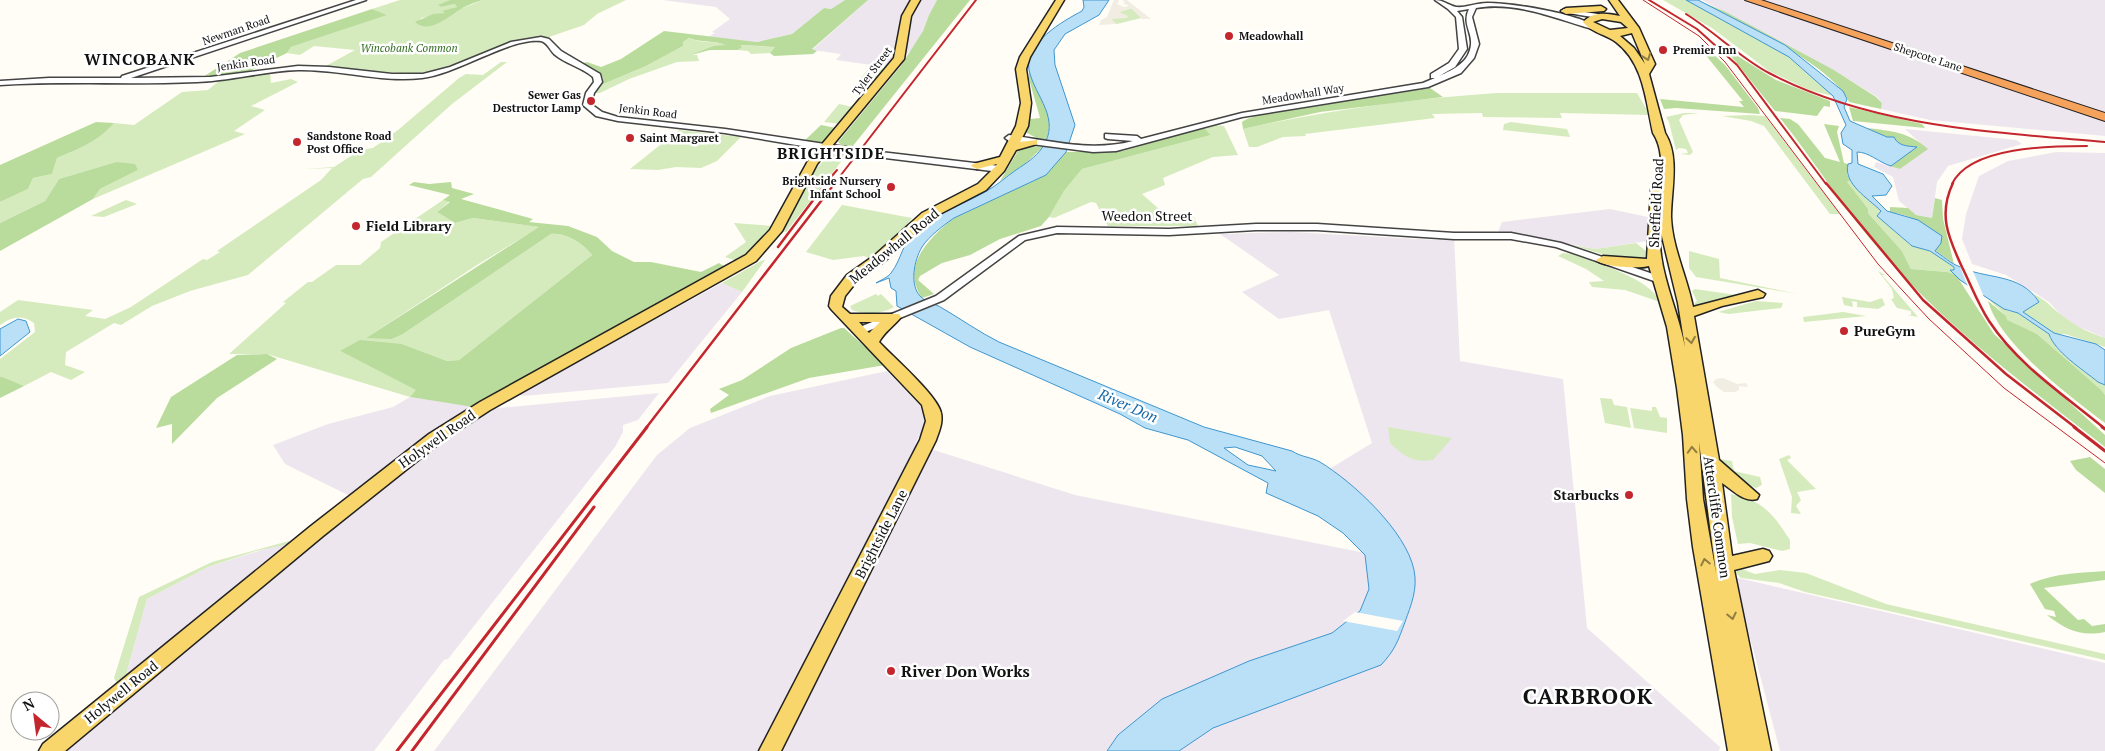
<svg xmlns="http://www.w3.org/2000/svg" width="2105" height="751" viewBox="0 0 2105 751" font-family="'PT Serif',serif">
<rect width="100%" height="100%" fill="#fffdf5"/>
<g fill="#eee6ef">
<path d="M 662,0 L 845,0 L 831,9 L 824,8 L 792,34 L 757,42 L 708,37 L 715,33 L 712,32 L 730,19 L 716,7 Z"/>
<path d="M 868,0 L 937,0 L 929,15 L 923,31 L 911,50 L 893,68 L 836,60 L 841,54 L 812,50 Z"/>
<path d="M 1702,0 L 2105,0 L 2105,136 L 1930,120 L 1881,109 L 1882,103 L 1877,97 L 1834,70 Z"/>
<path d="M 1905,129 L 2007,139 L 2016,140 L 2022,144 L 1948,166 L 1937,182 L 1932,218 L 1916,215 L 1899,201 L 1893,177 L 1874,167 L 1876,162 L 1900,169 L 1927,149 Z"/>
<path d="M 2056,152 L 2105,153 L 2105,338 L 2075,325 L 2061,315 L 2049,302 L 2006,275 L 1972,264 L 1962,239 L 1966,214 L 1979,176 L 2008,161 Z"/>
<path d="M 1610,209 L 1648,217 L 1647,241 L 1595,249 L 1548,240 L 1454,236 L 1460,361 L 1563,379 L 1587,628 L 1720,747 L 1719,751 L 434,751 L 657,455 L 690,428 L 770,396 L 887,371 L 922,408 L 925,418 L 923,429 L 915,444 L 1075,495 L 1360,552 L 1399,544 L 1366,501 L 1331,468 L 1372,443 L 1329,310 L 1279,319 L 1242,292 L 1279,275 L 1220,234 L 1291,232 L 1438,240 L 1450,231 L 1498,232 L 1502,222 Z"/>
<path d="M 722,283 L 742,292 L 668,383 L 523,396 L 518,394 Z"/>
<path d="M 659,393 L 638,420 L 623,425 L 623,432 L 615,447 L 448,659 L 444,660 L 374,751 L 55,751 L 131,690 L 127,671 L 147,599 L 208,567 L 306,536 L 354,498 L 285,464 L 273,445 L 328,424 L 393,407 L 410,397 L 488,409 Z"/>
<path d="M 1734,577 L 2105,663 L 2105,751 L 1780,751 Z"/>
</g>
<g fill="#d5ebbd">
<path d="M 400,0 L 450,0 L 439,6 L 441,7 L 455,4 L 458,6 L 446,13 L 421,18 L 419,25 L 483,0 L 626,0 L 597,14 L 584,25 L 549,37 L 528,39 L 443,70 L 413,74 L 324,67 L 355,50 L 314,46 L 300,55 L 287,53 L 291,47 L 386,15 L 372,9 Z"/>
<path d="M 1663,0 L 1686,0 L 1768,43 L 1789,57 L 1833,96 L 1809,90 L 1769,71 L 1712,28 Z"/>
<path d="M 1132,8 L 1142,17 L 1141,18 L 1117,24 L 1111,21 L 1112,19 L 1116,18 L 1117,15 L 1128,17 L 1119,12 Z"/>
<path d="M 689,38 C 701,44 714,40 727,45 L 692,55 L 697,55 L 699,61 L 677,62 L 629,79 L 600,93 L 595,93 L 601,85 L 646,66 L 683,46 L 683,42 Z"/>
<path d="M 739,45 L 775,47 L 770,53 L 751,54 L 748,51 L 738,50 L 741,47 Z"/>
<path d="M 501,62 L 507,62 L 452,104 L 371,177 L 363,179 L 248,275 L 190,291 L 152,306 L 121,325 L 114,323 L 66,352 L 65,365 L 85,372 L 71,380 L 51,372 L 24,386 L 0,377 L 0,359 L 35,332 L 34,323 C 21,314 12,317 0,325 L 0,312 L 18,300 L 93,310 L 85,316 L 105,319 L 131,307 L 203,259 L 207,260 L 220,252 L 217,251 L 321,180 L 332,168 L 304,169 L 334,167 L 360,150 L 373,148 L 398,130 L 459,78 L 466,74 L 483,75 Z"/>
<path d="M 871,66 L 886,69 L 874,82 L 859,80 Z"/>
<path d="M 270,72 L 271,83 L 291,79 L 298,82 L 251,106 L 265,110 L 234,131 L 245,134 L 93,199 L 100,189 L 138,170 L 116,162 L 59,179 L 45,201 L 0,223 L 0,202 L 28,189 L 33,178 L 52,174 L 57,158 C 78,149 98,142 114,123 L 134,125 L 182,92 L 208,90 L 220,80 Z"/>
<path d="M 1497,93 L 1637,93 L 1650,115 L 1560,113 L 1562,118 L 1483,117 L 1482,113 L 1432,114 L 1435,118 L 1305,134 L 1306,136 L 1283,137 L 1257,147 L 1249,147 L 1243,129 C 1329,110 1409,99 1497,93 Z"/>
<path d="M 839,104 L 853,107 L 841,124 L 824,122 Z"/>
<path d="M 1684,113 L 1699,113 L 1683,115 L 1679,120 L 1693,152 L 1690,155 L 1680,154 L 1688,153 L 1686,149 L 1679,148 L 1676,150 L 1669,122 L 1666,117 Z"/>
<path d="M 1750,115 L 1765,116 L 1840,214 L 1830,214 L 1764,126 L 1751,121 L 1722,116 Z"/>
<path d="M 1511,122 L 1567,129 L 1570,137 L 1503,130 L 1504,124 Z"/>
<path d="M 1214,125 L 1224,126 L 1238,155 L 1213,157 L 1163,178 L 1165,185 L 1142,194 L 1168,217 L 1193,215 L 1198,226 L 1108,226 L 1096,203 L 1091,202 L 1054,218 L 1049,217 L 1064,191 L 1082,169 L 1211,135 L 1203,127 Z"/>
<path d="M 679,130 L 741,137 L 717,161 L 701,168 L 676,167 L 658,170 L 630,169 Z"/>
<path d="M 840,151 L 848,153 L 786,232 L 783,231 C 795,207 812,159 840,151 Z"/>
<path d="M 1850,181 L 1881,211 L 1877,216 L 1910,245 L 1930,251 L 1954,267 L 1952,272 L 1956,275 L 1947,272 L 1911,269 L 1902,251 L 1868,213 L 1847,182 Z"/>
<path d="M 126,200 L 137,204 L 104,217 L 91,216 Z"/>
<path d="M 443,200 L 450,201 L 437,212 L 455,223 L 473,218 L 540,227 L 477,265 L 366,338 L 403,334 L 551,234 C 565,232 584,244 592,255 L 459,360 L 447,361 L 402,344 L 340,351 L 417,390 L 410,397 L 267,354 L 229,354 L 286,303 L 283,302 L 308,282 L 312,282 L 336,265 L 360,265 L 380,248 L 381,242 Z"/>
<path d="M 842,205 L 912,218 L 904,229 L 871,259 L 864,256 L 833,260 L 806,252 Z"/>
<path d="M 734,223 L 773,226 C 768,238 751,261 737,261 C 733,260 729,258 725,257 L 746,242 Z"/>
<path d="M 1636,243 L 1646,251 L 1647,259 L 1615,258 L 1572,245 L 1595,249 Z"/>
<path d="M 1689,251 L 1719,259 L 1720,278 L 1798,294 L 1696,277 L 1689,268 Z"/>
<path d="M 1563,253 L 1572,254 C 1596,263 1650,278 1660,302 L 1625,290 L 1592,287 L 1589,282 L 1604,281 L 1586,269 L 1558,256 Z"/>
<path d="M 763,260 L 765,260 L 742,292 L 722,283 Z"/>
<path d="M 1878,271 L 1885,275 L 1882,275 L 1918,317 L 1907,315 L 1911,315 L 1911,311 L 1897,308 L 1891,299 L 1894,298 L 1892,289 Z"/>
<path d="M 1695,289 L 1736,295 L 1703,303 L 1697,307 L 1694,304 L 1697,301 L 1692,291 Z"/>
<path d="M 876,294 L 878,296 L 881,294 L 894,307 C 883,314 864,315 852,310 L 850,306 Z"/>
<path d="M 1983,294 L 2008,311 L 2018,313 L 2049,334 C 2055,353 2082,369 2098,382 L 2105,385 L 2105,395 L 2037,334 L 2006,320 L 2006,316 Z"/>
<path d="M 2034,294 C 2049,302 2051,308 2063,316 C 2075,326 2090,333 2105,338 L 2105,347 L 2065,334 L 2054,334 L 2024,313 L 2023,311 L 2039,302 Z"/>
<path d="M 1842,297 L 1870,302 L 1882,298 L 1885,305 L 1878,309 L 1857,307 L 1857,302 L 1852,301 L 1853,307 L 1844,305 Z"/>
<path d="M 1756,301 L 1783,303 L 1781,308 L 1729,314 L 1718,312 Z"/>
<path d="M 1843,312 L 1866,316 L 1804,322 L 1803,317 Z"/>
<path d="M 1600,398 L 1612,399 L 1614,405 L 1627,407 L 1631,428 L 1605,423 Z"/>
<path d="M 1652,407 L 1656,407 L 1660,417 L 1667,418 L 1667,433 L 1634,428 L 1630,408 L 1652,411 Z"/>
<path d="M 1388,427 L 1452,438 L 1433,460 C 1412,463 1404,456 1390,443 Z"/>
<path d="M 1789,455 L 1791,458 L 1787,460 L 1816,489 L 1797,492 L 1801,500 L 1796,506 L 1801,514 L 1791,513 L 1792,497 L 1779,459 Z"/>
<path d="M 1719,459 L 1732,461 L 1734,471 L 1760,477 L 1762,485 L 1756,488 L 1744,484 L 1721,463 Z"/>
<path d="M 1731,494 C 1764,501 1773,514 1790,540 L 1790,549 L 1782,551 L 1750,543 L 1738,544 L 1732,517 Z"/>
<path d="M 289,541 L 288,544 L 256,551 L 208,567 L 147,599 L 127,671 L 128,678 L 116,682 L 114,678 L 139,597 L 212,562 Z"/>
<path d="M 1742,569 L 1755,574 L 1780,570 L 1806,573 L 1886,604 L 2105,654 L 2105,660 L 1805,592 L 1779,583 L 1741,578 L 1735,572 Z"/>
</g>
<g fill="#b9dc9c">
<path d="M 450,0 L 483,0 C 476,2 467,5 461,9 C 449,16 429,35 415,22 L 433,14 L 445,13 L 442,11 L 457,7 L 455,4 L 441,7 L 438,5 Z"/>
<path d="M 845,0 L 868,0 L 812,49 L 817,51 L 813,54 L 774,56 L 770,53 L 775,47 L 740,45 L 742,47 L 738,50 L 709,50 L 690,55 L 714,46 L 726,45 C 714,40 701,43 689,38 L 683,42 L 683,46 L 646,66 L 601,85 L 603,78 L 597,71 L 583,63 L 587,62 L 601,67 L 621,59 L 664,31 L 757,42 L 792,34 L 824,8 L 831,9 Z"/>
<path d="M 937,0 L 970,0 L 852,147 L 843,146 L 838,142 L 900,67 L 923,31 L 929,15 Z"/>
<path d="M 1698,0 L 1726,12 L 1834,70 L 1876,97 L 1882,103 L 1881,109 L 1849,102 C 1835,66 1733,19 1698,0 Z"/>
<path d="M 372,9 L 387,15 L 291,47 L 287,53 L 246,73 L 203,77 L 240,53 Z"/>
<path d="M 1704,53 L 1713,54 L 1725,65 L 1758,108 L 1760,114 L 1676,108 L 1664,109 L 1660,99 L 1744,107 L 1739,101 L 1743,101 Z"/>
<path d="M 1736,55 L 1776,80 L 1830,101 L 1830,107 L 1824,106 L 1817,116 L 1775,111 L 1731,56 Z"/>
<path d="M 1029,68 C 1037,90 1057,116 1046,140 L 1037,138 L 1025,132 L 1030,119 L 1040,118 L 1029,79 Z"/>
<path d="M 1430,88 L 1443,97 L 1320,112 L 1243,129 L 1242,122 C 1257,108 1401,92 1430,88 Z"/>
<path d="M 1849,107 L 1922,124 L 1925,128 L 1853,121 Z"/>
<path d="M 1780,118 L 1790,119 L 1798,124 L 1825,158 L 1840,162 L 1824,124 L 1839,126 L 1837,132 L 1844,163 L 1848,164 L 1847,174 L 1850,181 L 1847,182 L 1868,209 L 1868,213 L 1902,251 L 1911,269 L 1947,272 L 1956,275 L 1994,334 L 2105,435 L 2105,447 C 2029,388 1949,329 1885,256 C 1846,213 1816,163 1780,118 Z"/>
<path d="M 96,122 L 114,123 C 98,142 78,149 57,158 L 52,174 L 33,178 L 28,189 L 0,202 L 0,165 Z"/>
<path d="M 821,125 L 836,128 L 824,143 L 803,142 Z"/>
<path d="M 1203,127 L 1211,135 L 1082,169 L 1064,191 L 1049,217 L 1041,226 L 1000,239 L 970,255 L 942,263 L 920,276 L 918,280 L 934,294 L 922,298 C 900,266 929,238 954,218 L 1046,175 L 1066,152 L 1123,151 Z"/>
<path d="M 1867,128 C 1891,131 1909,132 1928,149 L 1900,169 L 1889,166 L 1916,147 L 1905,146 Z"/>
<path d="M 1032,146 L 1043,147 L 1026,163 L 1000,181 L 1018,151 Z"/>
<path d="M 116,162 L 135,164 L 138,170 L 100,189 L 93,199 L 0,251 L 0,223 L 45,201 L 59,179 Z"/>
<path d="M 414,182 L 429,184 L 451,182 L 452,188 L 474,194 L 461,199 L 533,219 L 529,222 L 568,226 L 597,237 L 612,251 L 634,262 L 651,262 L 701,272 L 719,263 L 727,268 L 495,393 L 473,407 L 410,397 L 416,390 L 340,351 L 360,340 L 402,344 L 447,361 L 459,360 L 592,255 C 584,244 565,232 551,234 L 403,334 L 391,339 L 366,338 L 539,227 L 473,218 L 455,223 L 437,212 L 450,202 L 443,200 L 450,195 L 409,185 Z"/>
<path d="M 1935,198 L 1942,200 L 1943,219 L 1954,264 L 1935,250 L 1941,243 L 1941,236 C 1926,224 1910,215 1890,212 L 1890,207 L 1908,208 L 1916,215 L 1932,218 Z"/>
<path d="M 1988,301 L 2006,316 L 2007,320 L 2037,334 L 2101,390 L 2105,395 L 2105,423 C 2069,396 2000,344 1988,301 Z"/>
<path d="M 841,328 L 844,328 L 885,365 L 809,378 L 711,413 L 710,409 L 729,395 L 719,389 L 742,380 L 791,348 Z"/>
<path d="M 267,354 L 277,359 L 217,398 L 172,444 L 172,424 L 156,428 L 171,397 L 237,355 Z"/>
<path d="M 0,377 L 2,377 L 24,386 L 0,398 Z"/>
<path d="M 2090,457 L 2105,469 L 2105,493 L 2076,470 L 2070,461 Z"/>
<path d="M 2105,571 L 2105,580 L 2044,588 L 2078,620 L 2084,619 L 2092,626 L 2105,624 L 2105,632 C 2081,637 2066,630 2047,615 L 2056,617 L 2054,611 L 2045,609 L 2030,584 C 2054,573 2080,573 2105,571 Z"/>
</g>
<g fill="#f1ede2">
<path d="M 1114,0 L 1119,0 L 1117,4 L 1124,7 L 1129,6 L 1123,3 L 1125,2 L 1122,0 L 1127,0 L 1151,19 L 1142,19 L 1131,8 L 1119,12 L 1128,16 L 1127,18 L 1111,19 L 1117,24 L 1099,25 L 1101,20 L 1107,17 Z"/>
<path d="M 1723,378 L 1737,384 L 1746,383 L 1748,387 L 1739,386 L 1739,390 L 1735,392 L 1724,392 L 1717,387 L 1713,382 L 1716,379 Z"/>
</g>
<g fill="#b9e0f7" stroke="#3f96cf" fill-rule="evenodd">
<path d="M 1083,0 L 1109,0 L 1099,15 L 1065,34 L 1054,50 L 1055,65 L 1075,125 L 1066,152 L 1046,175 L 954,218 C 944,225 929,236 922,247 C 914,260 909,286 921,297 C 926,302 936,304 942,308 C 961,319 979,332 999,342 L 1204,427 L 1292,451 C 1301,457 1311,457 1320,462 C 1353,482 1406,531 1414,570 C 1418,589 1411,605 1405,622 C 1398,641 1395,650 1381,665 L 1213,728 L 1179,751 L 1107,751 L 1118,735 L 1162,699 L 1249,661 L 1332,633 L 1360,611 L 1369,589 L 1365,555 L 1343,533 L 1318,516 L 1266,493 L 1268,483 L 1188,440 L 1145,428 L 1120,414 L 970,347 L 897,306 L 896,291 L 891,288 L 889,278 L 876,283 C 881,280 888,277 891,273 C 902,259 902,242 916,231 C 937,213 962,205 985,192 C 996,186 1006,177 1016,170 C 1025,164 1036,157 1042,148 C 1062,119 1035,97 1029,70 C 1024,43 1063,21 1082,11 L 1084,7 ZM 1235,447 L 1262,456 L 1276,471 L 1248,465 L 1224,448 Z"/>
<path d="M 1686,0 L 1698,0 L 1785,45 L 1843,91 L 1847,99 L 1844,107 L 1850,121 L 1887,137 L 1894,137 C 1898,146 1907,146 1917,147 L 1891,166 C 1878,162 1869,152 1857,152 L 1858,164 L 1883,174 L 1892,186 L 1886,195 L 1872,196 L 1887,211 L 1918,220 L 1942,236 L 1941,243 L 1935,251 C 1943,256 1950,263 1958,266 C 1985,280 2020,272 2039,302 L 2023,312 L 2054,333 L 2096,344 L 2105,350 L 2105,385 L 2098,382 C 2082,369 2055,352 2049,334 L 2018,313 L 2004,309 L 1960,280 L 1950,270 L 1954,270 L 1954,267 L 1930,251 L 1912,246 L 1877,216 L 1881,211 C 1868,198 1843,184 1848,164 L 1852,163 L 1852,150 L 1843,144 L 1841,133 L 1846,125 L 1833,96 L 1789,57 Z"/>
<path d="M 18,319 L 26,321 L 30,332 L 0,356 L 0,329 Z"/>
</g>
<g fill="#fffdf5">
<path d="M 1959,264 L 1972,269 L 1984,297 L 1968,287 Z"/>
<path d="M 1355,612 L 1403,621 L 1397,631 L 1343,621 Z"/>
</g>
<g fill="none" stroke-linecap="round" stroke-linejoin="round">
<g stroke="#444" stroke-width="3">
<g id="minor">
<path d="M 356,0 L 366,0 L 131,78 L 210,77 L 298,66 L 329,67 L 392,74 L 423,74 L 450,67 L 511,42 L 541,37 L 549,39 L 561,51 L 600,74 L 602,82 L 594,93 L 591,104 L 602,112 L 618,117 L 725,129 L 838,146 L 842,149 L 838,152 L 725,133 L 618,121 L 596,116 L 583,105 L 586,93 L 594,82 L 593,77 C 581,67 566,64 554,54 C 550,50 547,42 541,41 C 511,37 458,74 422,78 C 381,83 340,69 298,70 C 264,71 231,81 197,82 C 131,85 66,81 0,85 L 0,81 L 49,78 L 121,78 L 122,76 Z"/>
<path d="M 1435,0 C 1443,0 1448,5 1456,7 C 1466,8 1476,3 1487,3 C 1511,3 1577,13 1596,27 L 1592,29 C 1555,18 1515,1 1476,8 L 1472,17 L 1479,44 L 1474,58 L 1461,73 L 1428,87 L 1242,117 L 1116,151 L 1093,152 L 1009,141 L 1005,138 L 1009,135 C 1050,141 1092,152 1133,141 L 1108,139 L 1105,138 L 1105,134 L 1137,136 L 1141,139 L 1242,113 L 1423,83 L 1435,78 L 1431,78 L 1431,74 L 1449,63 L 1459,49 L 1456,17 L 1448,9 ZM 1469,9 C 1462,24 1472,31 1471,44 C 1470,62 1453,70 1439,76 L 1455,67 L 1467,49 L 1462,17 L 1457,11 Z"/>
<path d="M 1564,9 L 1598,14 L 1601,16 L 1598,18 L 1562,12 L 1561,11 Z"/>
<path d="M 872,151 L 1000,166 L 1004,169 L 1000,172 L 869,156 L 868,154 Z"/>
<path d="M 1256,224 L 1317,224 L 1454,233 L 1511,233 L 1561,243 L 1662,277 L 1663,279 L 1658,282 L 1654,281 L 1556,247 L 1511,239 L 1454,239 L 1317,230 L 1256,230 L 1169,235 L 1057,233 L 1025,240 L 944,300 L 863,333 L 859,334 L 854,331 L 855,329 L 936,296 L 1019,236 L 1057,227 L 1169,229 Z"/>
</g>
</g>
<g stroke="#222" stroke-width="3">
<g id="major">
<path d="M 911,0 L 920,0 L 911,16 L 904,59 L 817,164 L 782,231 L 756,261 L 490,410 L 441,442 L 323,536 L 65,751 L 39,751 L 43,744 L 311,526 L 429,434 L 480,402 L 746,255 L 770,230 L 808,161 L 894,58 L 902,16 Z"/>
<path d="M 1056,0 L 1064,0 L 1030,57 L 1026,69 L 1031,103 L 1028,126 L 1020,142 L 1037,140 L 1037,144 L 1016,150 L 1004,171 L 986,190 L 930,219 L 885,261 L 857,281 L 845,296 L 842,307 L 850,314 L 899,314 L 901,317 C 894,326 884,332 879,342 C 893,357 938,396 941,413 C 943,423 939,431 936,440 L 781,751 L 759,751 L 920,440 L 926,421 L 922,405 L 831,309 L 829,306 L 831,296 L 847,275 L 875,255 L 922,213 L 978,184 L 995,167 L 997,164 L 977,169 L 971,166 L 973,164 L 1000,157 L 1016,126 L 1021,103 L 1016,69 L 1020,57 ZM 859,322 L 880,322 L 869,333 Z"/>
<path d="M 1609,0 L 1618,0 L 1639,28 L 1655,64 L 1649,74 L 1665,133 C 1680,157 1671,190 1671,217 C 1672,247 1687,277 1693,307 L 1758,290 L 1765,294 L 1763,297 L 1722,306 L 1694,316 L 1719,460 L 1759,495 L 1757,499 C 1744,503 1733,490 1722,483 L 1732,556 L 1763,549 L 1769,551 L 1772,556 L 1769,561 L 1734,570 L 1771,751 L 1728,751 L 1693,547 L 1687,499 L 1683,435 L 1677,388 L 1667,327 L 1649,266 C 1639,269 1603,267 1596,260 L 1603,256 L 1647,259 L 1651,189 L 1653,186 L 1661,186 C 1662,169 1663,148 1653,133 C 1646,102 1644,63 1616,42 C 1605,34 1592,33 1583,22 C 1593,11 1607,13 1620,16 ZM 1602,19 L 1621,22 L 1628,28 L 1610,30 L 1593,22 ZM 1632,33 L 1645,64 L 1634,48 L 1620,36 ZM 1660,228 L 1678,303 L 1685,347 C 1677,306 1657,270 1660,228 ZM 1699,442 L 1716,573 L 1703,499 Z"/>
<path d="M 1601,6 L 1606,9 L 1604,11 L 1566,14 L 1561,11 L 1566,8 Z"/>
</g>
</g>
<g stroke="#222" stroke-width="2">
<path id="highway" d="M 1745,0 L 1761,0 L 2105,113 L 2105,121 Z"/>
</g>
<use href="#minor" fill="#fff" fill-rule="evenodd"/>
<use href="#major" fill="#f9d66b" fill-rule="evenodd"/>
<use href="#highway" fill="#f5a25d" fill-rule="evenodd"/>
<path stroke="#c4262e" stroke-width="1" d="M 1643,0 L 1699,36 L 1725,62 L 1878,264 L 1929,319 L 2004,388 L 2105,463"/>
<g stroke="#c4262e" stroke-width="2">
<path d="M 1649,0 L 1697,29 L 1737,65 L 1826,184"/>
<path d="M 1686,14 C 1715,32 1739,57 1769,73 C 1873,127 1991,132 2105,142"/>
<path d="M 825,184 L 837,170"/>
<path d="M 834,184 L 976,0"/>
<path d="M 1952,184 C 1970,146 2052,146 2087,146"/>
</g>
<g stroke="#c4262e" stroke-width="2.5">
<path d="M 1826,183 L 1923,300 L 2006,374 L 2076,428"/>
<path d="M 1953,183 C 1938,214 1948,237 1962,267 C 1971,285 1978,304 1989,321 C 2018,365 2064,395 2104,428"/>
<path d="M 778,247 L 826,183"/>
<path d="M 646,428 L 835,183"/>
</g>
<g stroke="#c4262e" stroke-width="3">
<path d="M 2074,427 L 2105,451"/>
<path d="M 2102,427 L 2105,429"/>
<path d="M 397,751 L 647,427"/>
<path d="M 412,751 L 594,507"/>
</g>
<g stroke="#444" stroke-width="9" stroke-linecap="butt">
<path id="minor-bridge" d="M 838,149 L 872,154"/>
</g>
<use href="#minor-bridge" stroke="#fff" stroke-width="8"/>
</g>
<defs><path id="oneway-chevron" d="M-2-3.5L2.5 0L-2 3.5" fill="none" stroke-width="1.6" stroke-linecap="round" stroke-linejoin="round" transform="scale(1.25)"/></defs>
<g stroke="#917d42">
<use href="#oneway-chevron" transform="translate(1647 57) rotate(70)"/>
<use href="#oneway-chevron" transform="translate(1691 340) rotate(81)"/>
<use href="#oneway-chevron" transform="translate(1692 450) rotate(-93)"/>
<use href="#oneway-chevron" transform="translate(1705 562) rotate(-102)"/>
<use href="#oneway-chevron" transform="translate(1732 616) rotate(78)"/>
</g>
<g fill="#c4262e" stroke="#fff" stroke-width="2">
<circle cx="1229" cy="36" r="5"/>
<circle cx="1663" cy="50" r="5"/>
<circle cx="591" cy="101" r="5"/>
<circle cx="630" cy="138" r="5"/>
<circle cx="297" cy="142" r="5"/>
<circle cx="891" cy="187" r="5"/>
<circle cx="356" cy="226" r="5"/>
<circle cx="1844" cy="331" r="5"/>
<circle cx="1629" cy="495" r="5"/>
<circle cx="891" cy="671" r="5"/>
</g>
<g text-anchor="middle" stroke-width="5" stroke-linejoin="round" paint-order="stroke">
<g font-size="11" fill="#111" stroke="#fff">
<text transform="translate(236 30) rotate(-19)" y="4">Newman Road</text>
<text transform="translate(1928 57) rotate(18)" y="4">Shepcote Lane</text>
<text transform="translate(246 63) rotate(-8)" y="4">Jenkin Road</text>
<text transform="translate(872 71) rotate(-53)" y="4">Tyler Street</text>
<text transform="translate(1303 94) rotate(-9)" y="4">Meadowhall Way</text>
<text transform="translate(648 111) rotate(7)" y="4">Jenkin Road</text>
</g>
<g font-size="11" font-weight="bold" fill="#111" stroke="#fff" text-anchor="start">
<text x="1239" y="40">Meadowhall</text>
<text x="1673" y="54">Premier Inn</text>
<text x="581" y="99" text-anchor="end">Sewer Gas<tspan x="581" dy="13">Destructor Lamp</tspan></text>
<text x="307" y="140">Sandstone Road<tspan x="307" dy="13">Post Office</tspan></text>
<text x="640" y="142">Saint Margaret</text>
<text x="881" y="185" text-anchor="end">Brightside Nursery<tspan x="881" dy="13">Infant School</tspan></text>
</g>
<g font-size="11" font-style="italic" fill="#2f6b1f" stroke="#fff">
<text x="409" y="52">Wincobank Common</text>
</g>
<g font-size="14" fill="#111" stroke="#fff">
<text transform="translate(1656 203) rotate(-87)" y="5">Sheffield Road</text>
<text x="1147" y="221">Weedon Street</text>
<text transform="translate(894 246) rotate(-39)" y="5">Meadowhall Road</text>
<text transform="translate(437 439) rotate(-35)" y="5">Holywell Road</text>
<text transform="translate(1717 517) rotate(82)" y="5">Attercliffe Common</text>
<text transform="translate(881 534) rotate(-63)" y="5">Brightside Lane</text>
<text transform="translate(121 692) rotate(-39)" y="5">Holywell Road</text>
</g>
<g font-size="14" font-weight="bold" fill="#111" stroke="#fff" text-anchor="start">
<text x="366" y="231">Field Library</text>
<text x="1854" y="336">PureGym</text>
<text x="1619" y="500" text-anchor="end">Starbucks</text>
</g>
<g font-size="15" font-style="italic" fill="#1768a6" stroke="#fff">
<text transform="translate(1128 406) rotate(23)" y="5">River Don</text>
</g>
<g font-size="16" font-weight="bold" letter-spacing="1" fill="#111" stroke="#fff">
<text x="140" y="65">WINCOBANK</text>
<text x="831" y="159">BRIGHTSIDE</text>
</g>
<g font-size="16" font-weight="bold" fill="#111" stroke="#fff" text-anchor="start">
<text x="901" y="677">River Don Works</text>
</g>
<g font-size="22" font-weight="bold" letter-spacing="1" fill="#111" stroke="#fff">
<text x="1588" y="704">CARBROOK</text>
</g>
</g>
<g transform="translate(35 716) rotate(331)"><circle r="24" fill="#ffffff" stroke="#a0a0a0"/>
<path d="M0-4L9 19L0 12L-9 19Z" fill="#c4262e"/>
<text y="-8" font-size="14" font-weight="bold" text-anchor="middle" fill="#111111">N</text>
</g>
</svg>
